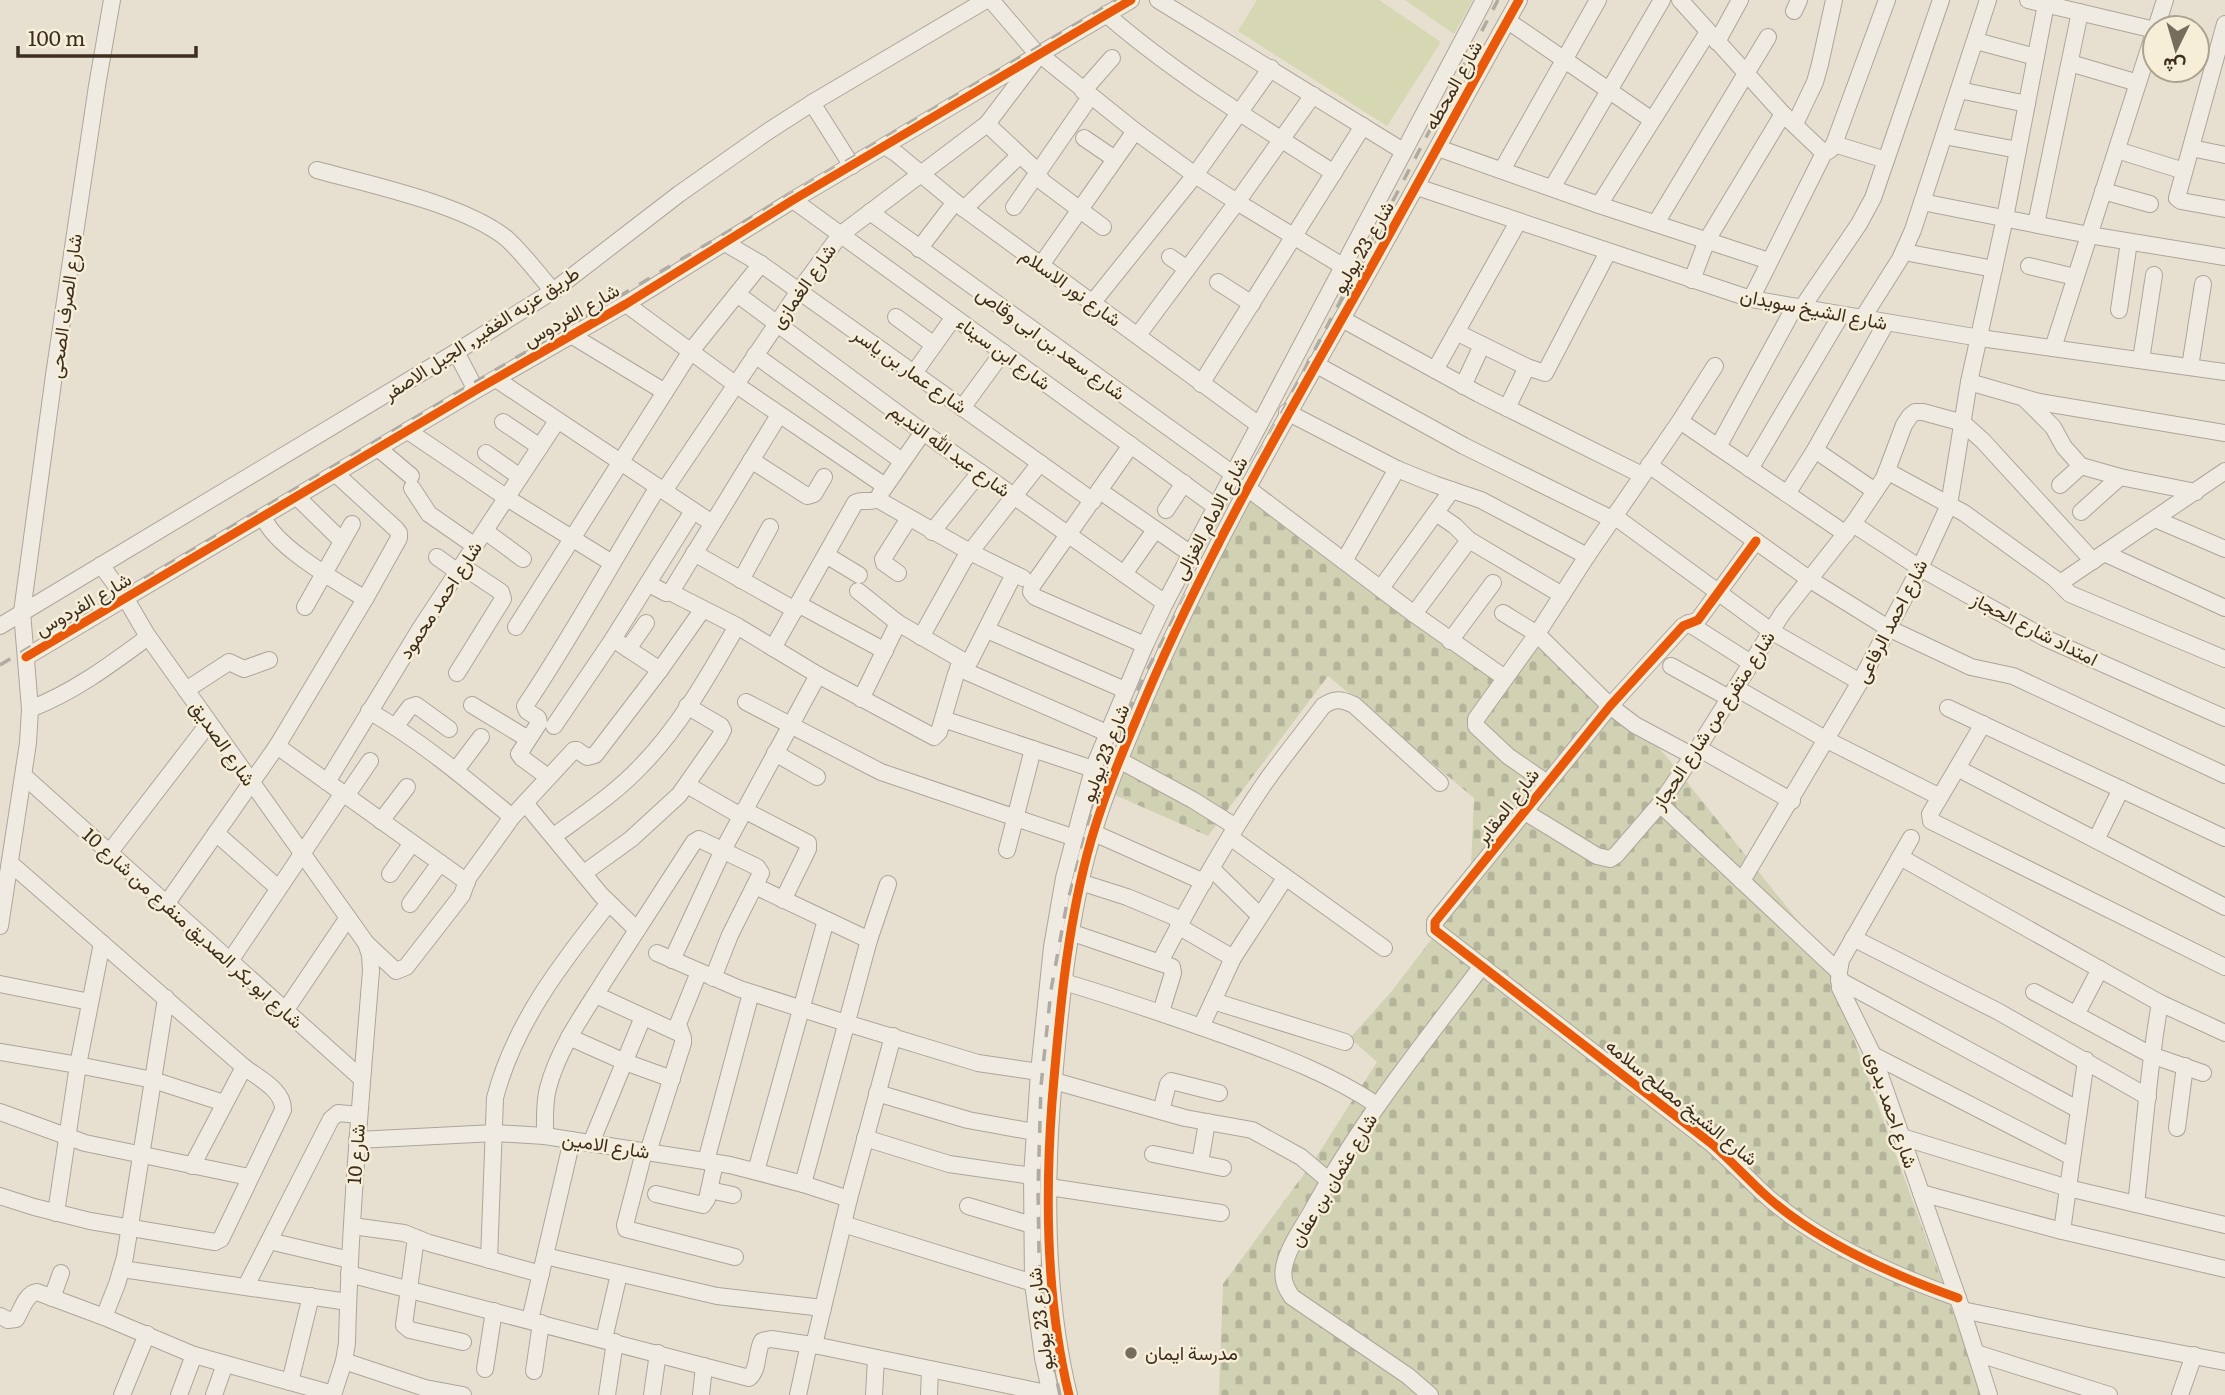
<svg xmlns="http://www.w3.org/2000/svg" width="2225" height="1395" viewBox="0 0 2225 1395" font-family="Literata,Vazirmatn,serif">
<defs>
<pattern id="cemetery-stones" width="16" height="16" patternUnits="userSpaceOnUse" patternTransform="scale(1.75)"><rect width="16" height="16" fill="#d1d1b3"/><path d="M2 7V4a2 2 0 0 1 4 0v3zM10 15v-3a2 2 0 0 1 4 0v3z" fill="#b4b49a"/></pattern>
</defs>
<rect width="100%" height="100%" fill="#e7e0d1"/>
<path fill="url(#cemetery-stones)" d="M 1245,493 L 1503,685 L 1545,629 L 1667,757 L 1822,951 L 1983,1395 L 1219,1395 L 1223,1284 L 1313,1162 L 1377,1062 L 1350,1038 L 1391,992 L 1470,889 L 1474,798 L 1328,676 L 1208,836 L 1108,792 Z"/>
<g fill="#d6d7b3">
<path d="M 1257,0 L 1379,0 L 1441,42 L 1387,126 L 1238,31 Z"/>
<path d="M 1405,0 L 1473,0 L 1454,34 Z"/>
</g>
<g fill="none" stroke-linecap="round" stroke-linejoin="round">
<g stroke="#ada599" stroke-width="18">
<g id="minor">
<path d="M 991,0 L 1033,49 L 1135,131 L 1195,175 L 1237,202 L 1364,279"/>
<path d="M 1158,0 L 1403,151"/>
<path d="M 1680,0 L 1783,114 L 1824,153"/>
<path d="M 2028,0 L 2155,30"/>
<path d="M 1794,11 L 1799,0"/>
<path d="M 1106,14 C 1176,75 1256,123 1334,173"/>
<path d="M 1508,21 L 1652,120"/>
<path d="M 2225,24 L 2177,198 L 2181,201 L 2225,209"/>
<path d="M 2156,28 L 2165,0"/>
<path d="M 1976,41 L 2036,57"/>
<path d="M 1717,42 L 1740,0"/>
<path d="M 1034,62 L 987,124 L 1034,168 L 1043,182 L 1103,227"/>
<path d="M 2070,63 L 2138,83"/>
<path d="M 1959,90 L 2027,104"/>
<path d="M 1083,91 L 1112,58"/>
<path d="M 812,103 L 852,166"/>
<path d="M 1795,124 L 1815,82 L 1820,64 L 1834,0"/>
<path d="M 1944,136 L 2018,150"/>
<path d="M 1084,138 L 1115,159"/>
<path d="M 1834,144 L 1886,160"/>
<path d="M 886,147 L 897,154 L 955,202 L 1259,425"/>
<path d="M 1438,148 L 1599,205 L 1769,261"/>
<path d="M 2191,148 L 2225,155"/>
<path d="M 2117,150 L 2184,171"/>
<path d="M 317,170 C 371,185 463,204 506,238 C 523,253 538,274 553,291"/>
<path d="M 1502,170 L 1598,0"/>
<path d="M 1417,187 L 1751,299 L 1980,338 L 2225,372"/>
<path d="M 1552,188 L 1662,0"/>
<path d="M 2103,191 L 2150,204"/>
<path d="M 793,200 L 1216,507"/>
<path d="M 1922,202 L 2089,235 L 2225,257"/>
<path d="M 1599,205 L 1708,32"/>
<path d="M 1014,207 L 1090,97"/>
<path d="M 964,209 L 1020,155"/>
<path d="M 870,212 L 1233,474"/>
<path d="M 1656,223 L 1768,37"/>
<path d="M 2036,224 L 2080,12"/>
<path d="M 725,243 L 761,264 L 1093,501"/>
<path d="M 919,249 L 955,202"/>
<path d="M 1904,252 L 1994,269"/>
<path d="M 1170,257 L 1187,269"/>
<path d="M 1041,265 L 1135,131"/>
<path d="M 2029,266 L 2075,277"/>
<path d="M 1692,280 L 1707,240 L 1783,114"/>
<path d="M 1218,282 L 1252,304"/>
<path d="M 737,294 L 923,432 L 1165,603"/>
<path d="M 1751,299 L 1824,153 L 1830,150 L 1834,144 L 1887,0"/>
<path d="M 1093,302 L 1195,175 L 1271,68"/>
<path d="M 626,304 L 735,384 L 885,486"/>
<path d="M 1801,309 L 1859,224 L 1873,198 L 1941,0"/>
<path d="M 2119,310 L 2129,242"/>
<path d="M 896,317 L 934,345"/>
<path d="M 1342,319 L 1479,394 L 1642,475"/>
<path d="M 1862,319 L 1900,259 L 1913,230 L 1988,0"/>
<path d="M 1456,332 L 1527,367 L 1545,373 L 1608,252"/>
<path d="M 571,335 L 665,392"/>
<path d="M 1138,335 L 1237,202 L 1313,95"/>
<path d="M 2053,348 L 2155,30"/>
<path d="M 456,352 L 476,390"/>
<path d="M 755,355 L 902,461"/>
<path d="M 2141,360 L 2154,275"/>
<path d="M 1315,364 L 1464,446 L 1612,519"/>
<path d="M 2190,367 L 2203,284"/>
<path d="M 1435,370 L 1518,222"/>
<path d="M 914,373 L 954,317"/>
<path d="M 496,379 L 712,523"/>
<path d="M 1969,382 L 2039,402 L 2225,433"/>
<path d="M 1201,384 L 1363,126"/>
<path d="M 1463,386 L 1482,345"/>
<path d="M 2025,399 L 2053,427 L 2064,447 L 2081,466 L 2120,477 L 2196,492"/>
<path d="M 962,408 L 1003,352"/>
<path d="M 1507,408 L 1527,367"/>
<path d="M 1287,412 L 1397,469 L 1434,484 L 1481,500 L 1587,556"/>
<path d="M 1680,421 L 1846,534"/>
<path d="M 503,422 L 540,447"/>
<path d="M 408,431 L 507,498 L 612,563"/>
<path d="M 1131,445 L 1032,586 L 1031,592 L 1035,597 L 1145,645"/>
<path d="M 1718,447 L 1794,308"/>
<path d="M 379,449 L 411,476"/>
<path d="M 1815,450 L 1875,491"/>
<path d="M 486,453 L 520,477"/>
<path d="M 751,460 L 807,496 L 814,494 L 824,477"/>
<path d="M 1649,465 L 1809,579 L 1888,628 L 1971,667 L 2013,676 L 2225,775"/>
<path d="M 1750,469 L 1841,315"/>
<path d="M 1887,471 L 1964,513 L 2054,578 L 2070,594 L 2225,659"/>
<path d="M 2060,485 L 2081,466"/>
<path d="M 1246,487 L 1414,614 L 1505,678"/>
<path d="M 412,488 L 429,514 L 475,546"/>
<path d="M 664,491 L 799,291 L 840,235 L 987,124"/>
<path d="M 1100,491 L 1191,554"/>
<path d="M 880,494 L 923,432"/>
<path d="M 1787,494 L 1815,450 L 1886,323"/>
<path d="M 297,497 L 342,541"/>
<path d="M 877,499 L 970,552 L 1023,578"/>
<path d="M 1166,510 L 1184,483"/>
<path d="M 2081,512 L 2120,477"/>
<path d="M 1436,513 L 1455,526 L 1469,540 L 1562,595"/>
<path d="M 1614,516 L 1771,631 L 1860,682"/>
<path d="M 264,518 C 275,547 338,582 365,599"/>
<path d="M 2155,519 L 2225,549"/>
<path d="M 1853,524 L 1920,568 L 2045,638 L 2225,718"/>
<path d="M 485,531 L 523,559"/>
<path d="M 932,532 L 980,472"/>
<path d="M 1756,541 L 1698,620 L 1683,626 L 1610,706 L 1435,922 L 1435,930 L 1712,1144 C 1730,1160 1746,1177 1763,1193 C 1814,1240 1893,1275 1958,1298"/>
<path d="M 694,553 L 795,610"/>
<path d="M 2104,553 L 2225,608"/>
<path d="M 826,555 L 859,575"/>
<path d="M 437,557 L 458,572"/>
<path d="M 1344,561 L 1397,469"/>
<path d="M 101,565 L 126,599 L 147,635 L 366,943 L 370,955 L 371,971 C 361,1095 350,1218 347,1343 L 344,1361 L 333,1395"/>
<path d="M 898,573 L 884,563 L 883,559 L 909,518"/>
<path d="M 1124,574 L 1155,530"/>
<path d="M 741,580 L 770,527"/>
<path d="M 2060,583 L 2225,471"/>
<path d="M 649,584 L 666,593 L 672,590 L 779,415"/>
<path d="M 1381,588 L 1452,490"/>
<path d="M 858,591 L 898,623 L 967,663"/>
<path d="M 670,592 L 737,626 L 818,675 L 934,737 L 939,732 L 956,674 L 960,666 L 970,661 L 1014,574"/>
<path d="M 798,604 L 885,651"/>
<path d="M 305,607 L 352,524"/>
<path d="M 1503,613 L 1537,634 L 1610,706 L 1635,725 L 1693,756"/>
<path d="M 1414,614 L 1469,540"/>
<path d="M 1688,623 L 1751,663"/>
<path d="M 0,626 L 456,352 L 553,291 L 679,194 L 767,132 L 812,103 L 986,0"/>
<path d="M 516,627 L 691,351 L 761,264"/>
<path d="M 987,630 L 1125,690"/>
<path d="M 921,637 L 964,560 L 1040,463"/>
<path d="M 613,639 L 660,670"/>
<path d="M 1450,641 L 1493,583"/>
<path d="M 773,648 L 855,503 C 863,498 869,504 877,499"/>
<path d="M 628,649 L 646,623"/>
<path d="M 26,657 L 476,390 L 626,304 L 793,200 L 1131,0"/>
<path d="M 1671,666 L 1729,698"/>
<path d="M 958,668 L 1107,733"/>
<path d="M 457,673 L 503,599 L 501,592 L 462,566"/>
<path d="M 1736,688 L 1827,740 L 1940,797"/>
<path d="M 186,690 L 229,662 L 244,669 L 269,660"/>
<path d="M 861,699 L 898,623"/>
<path d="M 746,702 L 881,772 L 1075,838"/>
<path d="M 472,705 L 528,739"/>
<path d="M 1948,708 L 2225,838"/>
<path d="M 30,709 C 74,692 110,665 148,637"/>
<path d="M 369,711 C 421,741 466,779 512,817"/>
<path d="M 943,719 L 1093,769"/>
<path d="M 1983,724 L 1930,814 L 1931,821 L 2225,967"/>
<path d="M 554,726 L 613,639 L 693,511"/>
<path d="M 395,727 L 410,707 L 416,705 L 449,729"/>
<path d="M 277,746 L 467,882"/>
<path d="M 1698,748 L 1792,801"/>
<path d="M 775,753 L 817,777"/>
<path d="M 1119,760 L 1193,800 L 1236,827"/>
<path d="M 1957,768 L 2225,907"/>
<path d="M 456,770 L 481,737"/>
<path d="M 24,776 L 362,1079"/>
<path d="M 548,777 L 522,758 L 519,754 L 539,723 L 538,718 L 527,711 L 525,706 C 573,635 613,560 658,487"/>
<path d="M 327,782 L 420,629 L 557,421"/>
<path d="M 1547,783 L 1508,756 L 1476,726 L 1476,719 L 1537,634 L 1587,556 L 1680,421 L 1715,366"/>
<path d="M 687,785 L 741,816"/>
<path d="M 346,796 L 370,761"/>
<path d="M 525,803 L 601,895 L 637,930"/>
<path d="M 1660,804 L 1839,972"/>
<path d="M 744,810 L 808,843 L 808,849 L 783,900"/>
<path d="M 1525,812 L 1597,856 L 1610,859 L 1616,855 L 1660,804 L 1698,748 L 1782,614 L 1853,524 L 1884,478 L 1904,425 L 1910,416 L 1915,412 L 1923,412 L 1963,423 L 1983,441 L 2093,561"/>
<path d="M 381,821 L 407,787"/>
<path d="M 216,833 L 278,888"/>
<path d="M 1094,833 L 1204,882"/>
<path d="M 554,836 C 584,814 616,793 642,765 C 681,725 709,674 737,626"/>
<path d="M 1230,837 L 1384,948"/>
<path d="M 1911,838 L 1841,960 L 1839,972 L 1840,988 L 1873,1055 L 1962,1310 L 1989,1395"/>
<path d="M 2096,840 L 2121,789"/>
<path d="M 1007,850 L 1033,749"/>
<path d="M 109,853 L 209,723"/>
<path d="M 1900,857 L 2160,1003 L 2225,1033"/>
<path d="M 1212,869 L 1260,916"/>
<path d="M 584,873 L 631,839 L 679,795 L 719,738 L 723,730 L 721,726 L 687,706"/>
<path d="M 390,874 L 412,843"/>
<path d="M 1742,881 L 1860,682 L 1920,568 L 1949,505 L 1969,382 L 2005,218 L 2046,4"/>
<path d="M 1080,882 L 1127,897 L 1182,920"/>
<path d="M 755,886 L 869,940"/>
<path d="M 167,903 L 277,746 L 365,599 L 399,538 L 399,533 L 396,529 L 336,474"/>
<path d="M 410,904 L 440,863"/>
<path d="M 0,926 L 28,743 L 30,709 L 22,612 L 54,375 L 97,86 L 112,0"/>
<path d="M 1178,926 L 1233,958"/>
<path d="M 1070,932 L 1172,967 L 1173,973 L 1161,1012"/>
<path d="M 1853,938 L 1999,1012 L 2148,1097"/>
<path d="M 366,943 L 396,971 L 406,967 L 462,895 L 468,878 L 512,817 L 574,750 L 577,750 L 587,757 L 595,755 L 660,670 L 703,609"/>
<path d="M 657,953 L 740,989 L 846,1023 L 978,1063 L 1039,1072"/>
<path d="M 672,960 L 723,850 L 818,675"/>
<path d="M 230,961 L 343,793"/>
<path d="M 1160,962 C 1191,902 1224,843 1262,787 C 1281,759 1303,733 1323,706 C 1335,698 1341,699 1354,705 L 1440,783"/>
<path d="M 1839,980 L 2079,1110"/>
<path d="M 1064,982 C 1121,999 1176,1018 1232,1038 C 1282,1056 1332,1075 1377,1105"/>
<path d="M 0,984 L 90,1002"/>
<path d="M 2034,992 L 2151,1055 L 2203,1073"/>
<path d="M 596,995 L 681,1034"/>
<path d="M 1213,1001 L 1345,1042"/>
<path d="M 285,1011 L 347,919"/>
<path d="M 2076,1015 L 2100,969"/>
<path d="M 1201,1027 L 1233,958 L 1285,878"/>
<path d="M 569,1037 L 625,1062 L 672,1079"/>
<path d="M 0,1052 L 78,1065 L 153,1080 L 224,1103"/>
<path d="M 1873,1055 L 2072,1157"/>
<path d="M 1054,1081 L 1185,1118 L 1252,1130 L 1301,1157 L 1328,1180"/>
<path d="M 877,1093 L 968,1120 L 1034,1132"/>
<path d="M 1161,1111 L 1168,1084 L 1171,1081 L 1219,1093"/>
<path d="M 0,1112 L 85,1143 L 249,1177"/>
<path d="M 2177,1128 L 2185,1066"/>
<path d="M 545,1136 C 545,1119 544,1103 548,1088 C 559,1047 584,1013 606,978 C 635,933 664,888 694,842 L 699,839 L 757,867 L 761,873 L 730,935 L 713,978"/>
<path d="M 1902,1137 L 2068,1188 L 2225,1225"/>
<path d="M 865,1138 L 949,1164 L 1032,1176"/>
<path d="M 357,1140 L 495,1133 L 545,1136 L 730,1165 L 803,1184 L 849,1199"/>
<path d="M 591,1143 L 643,1017"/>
<path d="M 644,1152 L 625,1225 L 626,1229 L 735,1257"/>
<path d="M 648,1152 L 683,1043 L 683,1038 L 678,1024 L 699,972"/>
<path d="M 1153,1154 L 1223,1168"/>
<path d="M 706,1161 L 751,993"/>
<path d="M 1200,1163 L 1207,1122"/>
<path d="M 192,1166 L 244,1067"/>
<path d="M 756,1171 L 826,920"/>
<path d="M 803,1184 L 869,940 L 888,884"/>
<path d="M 1049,1187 L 1221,1213"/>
<path d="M 709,1190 L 733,1195"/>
<path d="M 1921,1193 L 2062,1231 L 2225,1269"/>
<path d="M 656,1194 L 703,1205 L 707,1199 L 715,1163"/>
<path d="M 0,1196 L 34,1207 L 90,1221 L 215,1242 L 221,1239 L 283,1110 C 284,1090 257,1077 244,1067 L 10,863"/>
<path d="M 2136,1204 C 2144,1137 2148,1069 2160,1003"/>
<path d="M 968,1206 L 1032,1225"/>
<path d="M 56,1213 L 78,1065 L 102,943"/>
<path d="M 843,1224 L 1033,1283"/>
<path d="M 352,1226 L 404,1233 L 429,1243 L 541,1274"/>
<path d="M 2062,1231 L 2086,1060"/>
<path d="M 416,1238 L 404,1325 L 410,1330 L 463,1342"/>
<path d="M 269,1241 L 350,1260"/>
<path d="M 545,1256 L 717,1296 L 823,1308"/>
<path d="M 489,1260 L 495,1098 C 514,1024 562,962 609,903"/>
<path d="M 122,1269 L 348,1302"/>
<path d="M 349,1274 L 749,1378 C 759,1370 756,1352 762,1341 L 771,1339 L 819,1346 L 1051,1394"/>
<path d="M 246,1286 L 331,1119 L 338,1113 L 359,1115"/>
<path d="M 52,1298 L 61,1273"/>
<path d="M 1962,1310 L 2094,1337 L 2225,1362"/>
<path d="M 0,1316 L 8,1320 L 16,1319 C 22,1310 25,1294 37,1292 L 104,1317 L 194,1355 L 333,1394"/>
<path d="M 104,1317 L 117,1284 L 125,1257 L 166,998"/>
<path d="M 530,1320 L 572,1140"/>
<path d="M 604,1339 L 619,1274"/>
<path d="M 814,1345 L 849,1199 L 893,1036"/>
<path d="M 1976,1353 L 2109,1395"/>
<path d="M 344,1361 L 425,1388 L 463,1395"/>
<path d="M 485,1369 L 494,1311"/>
<path d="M 534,1371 L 541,1323"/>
<path d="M 290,1382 L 311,1296"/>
<path d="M 122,1395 L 147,1334"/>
<path d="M 179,1395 L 194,1355"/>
<path d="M 214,1395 L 225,1364"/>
<path d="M 607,1395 L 615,1342"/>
<path d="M 652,1395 L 658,1353"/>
<path d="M 701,1395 L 704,1366"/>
<path d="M 798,1395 L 809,1344"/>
<path d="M 874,1395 L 876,1358"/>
<path d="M 929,1395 L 930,1370"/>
<path d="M 1051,1395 L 1043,1358 L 1033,1283 L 1032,1176 L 1039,1072 L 1052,947 L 1064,878 L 1093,769 L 1145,645 L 1165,603 L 1484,0"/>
<path d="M 1069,1395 C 1046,1301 1045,1198 1052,1102 C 1059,1019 1066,935 1087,855 C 1101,801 1123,751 1145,699 C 1202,565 1271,444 1343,317 C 1403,212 1460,105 1519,0"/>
<path d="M 1430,1395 L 1408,1376 L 1292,1297 C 1285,1287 1282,1279 1284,1267 C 1288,1247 1303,1227 1313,1209 C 1360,1122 1422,1045 1482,966"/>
<path d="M 2180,1395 L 2194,1355"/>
</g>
</g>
<use href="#minor" stroke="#efebe3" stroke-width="16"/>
<g stroke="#afaaa2" stroke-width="3.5" stroke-dasharray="12 12" stroke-linecap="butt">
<path d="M 0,665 L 1117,0"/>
<path d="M 1060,1395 L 1044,1320 L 1039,1254 L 1038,1188 L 1041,1086 L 1051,990 L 1066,908 L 1087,828 L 1106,766 L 1143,678 L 1498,0"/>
</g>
<g stroke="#f7eed8" stroke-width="13">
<g id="cycleway">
<path d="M 1756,541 L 1698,620 L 1683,626 L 1610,706 L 1435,922 L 1435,930 L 1712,1144 C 1730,1160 1746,1177 1763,1193 C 1814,1240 1893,1275 1958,1298"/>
<path d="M 26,657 L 476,390 L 626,304 L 793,200 L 1131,0"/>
<path d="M 1069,1395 C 1046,1301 1045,1198 1052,1102 C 1059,1019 1066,935 1087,855 C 1101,801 1123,751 1145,699 C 1202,565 1271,444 1343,317 C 1403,212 1460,105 1519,0"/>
</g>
</g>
<use href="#cycleway" stroke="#e8590c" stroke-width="9"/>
</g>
<circle fill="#786c5e" stroke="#f7eed8" stroke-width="2.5" cx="1131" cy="1353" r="7"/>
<g text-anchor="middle" stroke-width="5" stroke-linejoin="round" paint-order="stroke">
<g font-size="19" fill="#3d2e20" stroke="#f7eed8">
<text transform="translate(1453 85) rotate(-61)" y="7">شارع المحطه</text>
<text transform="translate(1363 247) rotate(-60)" y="7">شارع 23 يوليو</text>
<text transform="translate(803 286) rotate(-55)" y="7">شارع الغمازى</text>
<text transform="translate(1071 287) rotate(36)" y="7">شارع نور الاسلام</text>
<text transform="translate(65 306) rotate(-82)" y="7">شارع الصرف الصحى</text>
<text transform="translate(1814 309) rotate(11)" y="7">شارع الشيخ سويدان</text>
<text transform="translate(571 315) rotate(-30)" y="7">شارع الفردوس</text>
<text transform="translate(481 333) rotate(-33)" y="7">طريق عزبه الغفير, الجبل الاصفر</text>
<text transform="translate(1051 343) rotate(36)" y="7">شارع سعد بن ابى وقاص</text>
<text transform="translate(1004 353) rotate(36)" y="7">شارع ابن سيناء</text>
<text transform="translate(910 370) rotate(35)" y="7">شارع عمار بن ياسر</text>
<text transform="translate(950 450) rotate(36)" y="7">شارع عبد الله النديم</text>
<text transform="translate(1210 518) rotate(-62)" y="7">شارع الامام الغزالى</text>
<text transform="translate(440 600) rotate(-57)" y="7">شارع احمد محمود</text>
<text transform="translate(83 604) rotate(-30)" y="7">شارع الفردوس</text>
<text transform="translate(1891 621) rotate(-63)" y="7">شارع احمد الرفاعى</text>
<text transform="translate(2035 629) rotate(27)" y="7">امتداد شارع الحجاز</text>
<text transform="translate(1713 720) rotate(-57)" y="7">شارع متفرع من شارع الحجاز</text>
<text transform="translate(223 743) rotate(55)" y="7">شارع الصديق</text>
<text transform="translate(1105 753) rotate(-69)" y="7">شارع 23 يوليو</text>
<text transform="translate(1507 806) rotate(-52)" y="7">شارع المقابر</text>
<text transform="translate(193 928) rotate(42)" y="7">شارع ابو بكر الصديق منفرع من شارع 10</text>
<text transform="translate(1682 1102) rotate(39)" y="7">شارع الشيخ مصلح سلامه</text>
<text transform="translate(1892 1110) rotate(71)" y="7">شارع احمد بدوى</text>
<text transform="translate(606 1145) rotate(9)" y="7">شارع الامين</text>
<text transform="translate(356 1154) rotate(-86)" y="7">شارع 10</text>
<text transform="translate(1333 1180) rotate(-59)" y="7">شارع عثمان بن عفان</text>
<text transform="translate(1040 1319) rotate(-97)" y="7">شارع 23 يوليو</text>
</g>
<g font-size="19" fill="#3d2e20" stroke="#f7eed8" text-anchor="start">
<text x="1145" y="1360">مدرسة ايمان</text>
</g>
</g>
<g transform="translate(2176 49) rotate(185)"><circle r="33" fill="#f7eed8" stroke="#ada18e" stroke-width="2"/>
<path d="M0-5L12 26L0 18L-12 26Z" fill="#786c5e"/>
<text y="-10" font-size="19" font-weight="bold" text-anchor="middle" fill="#3d2e20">ش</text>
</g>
<path d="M18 46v10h178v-10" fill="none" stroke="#3d2e20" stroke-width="3.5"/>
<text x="28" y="46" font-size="21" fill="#3d2e20" stroke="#f7eed8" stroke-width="5" paint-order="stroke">100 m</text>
</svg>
